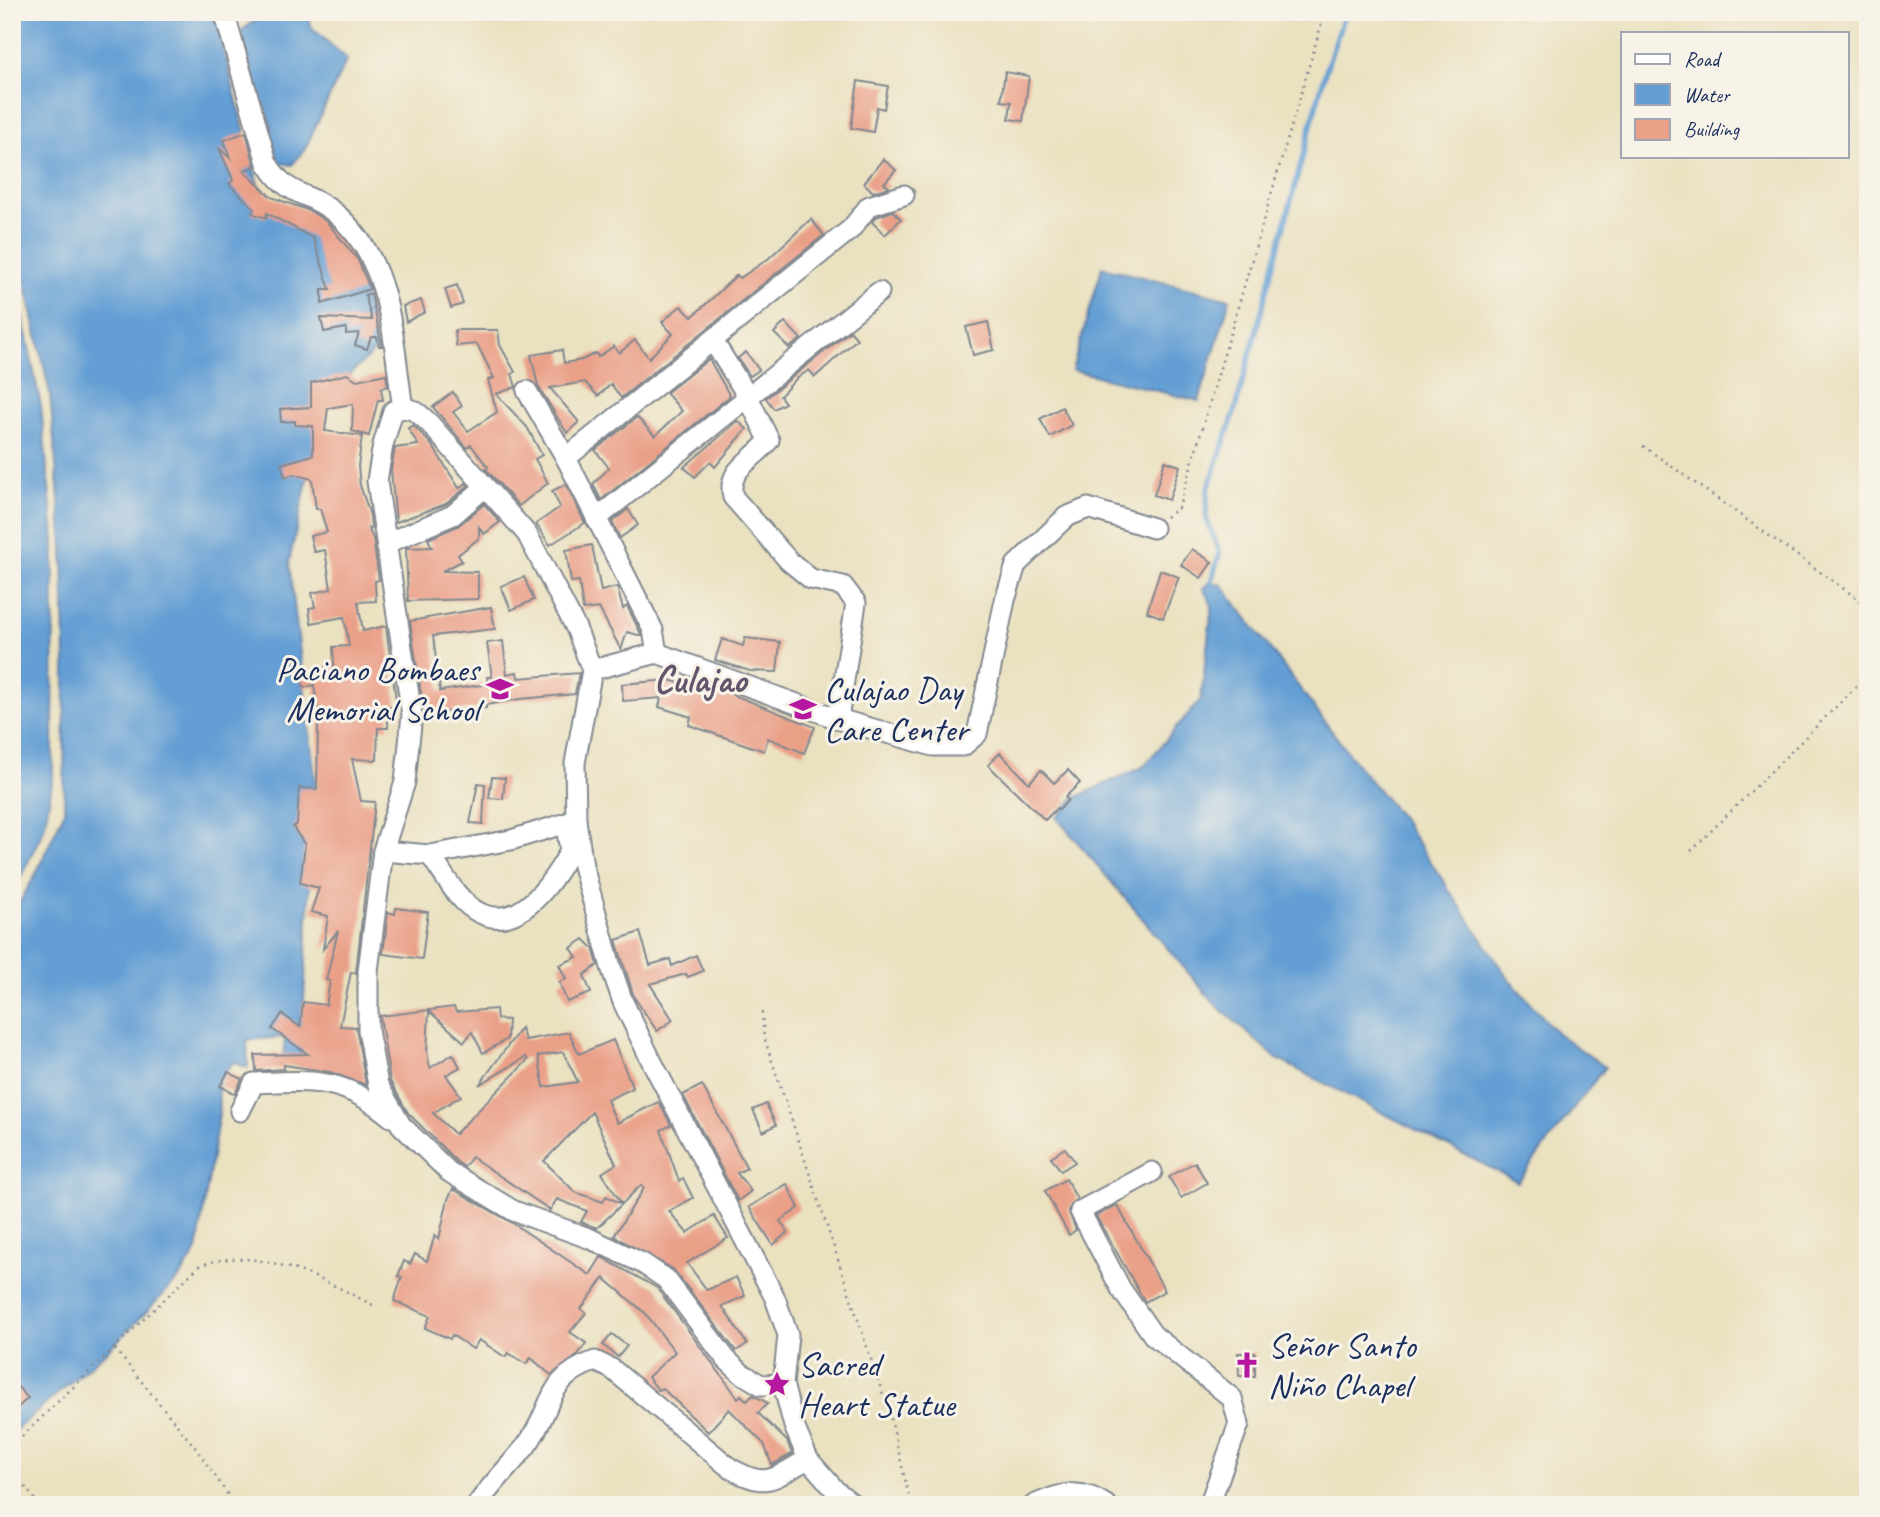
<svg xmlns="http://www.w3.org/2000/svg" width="1880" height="1517" viewBox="0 0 1880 1517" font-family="Caveat,sans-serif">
<rect width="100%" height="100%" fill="#f7f3e8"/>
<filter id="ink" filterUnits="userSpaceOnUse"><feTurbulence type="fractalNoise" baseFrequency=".0143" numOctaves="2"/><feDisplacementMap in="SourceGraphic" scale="14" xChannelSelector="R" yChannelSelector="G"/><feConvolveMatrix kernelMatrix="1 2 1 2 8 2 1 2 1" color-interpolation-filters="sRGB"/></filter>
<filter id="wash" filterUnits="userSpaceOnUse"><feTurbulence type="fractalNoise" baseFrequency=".00686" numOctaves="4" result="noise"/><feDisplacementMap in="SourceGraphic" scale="28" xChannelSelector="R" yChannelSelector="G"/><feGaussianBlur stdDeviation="1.57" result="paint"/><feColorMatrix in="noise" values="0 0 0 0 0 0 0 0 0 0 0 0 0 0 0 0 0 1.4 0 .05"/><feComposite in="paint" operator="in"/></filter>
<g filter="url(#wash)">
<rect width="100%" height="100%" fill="#eae1c0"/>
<g fill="#649fd4" stroke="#406799" stroke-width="2">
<path d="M 12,12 L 214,12 L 261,196 L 326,227 L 364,273 L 376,350 L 326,397 L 289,562 L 315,777 L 301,1062 L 283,1060 L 285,1037 L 247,1040 L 248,1068 L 233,1062 L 218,1082 L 219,1113 L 197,1251 L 180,1277 L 116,1343 L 12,1433 L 12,915 L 36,874 L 64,812 L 65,664 L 63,546 L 50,394 L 12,223 Z"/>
<path d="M 267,12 L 308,12 L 311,27 L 347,59 L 305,149 L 292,165 L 274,162 L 241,31 Z"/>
<path d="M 12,265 L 41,406 L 54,537 L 53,778 L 44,829 L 12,895 Z"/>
<path d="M 1102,267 L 1230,299 L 1199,401 L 1072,370 Z"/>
<path d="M 1211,582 L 1222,585 L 1359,767 L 1400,816 L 1508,978 L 1557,1033 L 1605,1067 L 1518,1182 L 1277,1059 L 1214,1003 L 1057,818 L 1074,798 L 1143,767 L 1201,699 L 1212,605 L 1203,588 Z"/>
</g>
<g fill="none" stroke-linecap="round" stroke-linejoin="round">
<path stroke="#649fd4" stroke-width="5" d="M 1211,582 L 1220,553 L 1206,517 L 1208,489 L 1235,411 L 1325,73 L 1345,12"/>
</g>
<g id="blocks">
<g fill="#ea9f87" fill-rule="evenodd">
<path d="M 1005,72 L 1029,76 L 1023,121 L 1009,119 L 1011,102 L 1001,101 Z"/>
<path d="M 858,81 L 888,86 L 884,109 L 877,107 L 873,132 L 851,128 Z"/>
<path d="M 246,132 L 255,167 L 243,170 L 271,197 L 310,211 L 327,222 L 358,260 L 370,289 L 322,304 L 322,289 L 330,289 L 313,238 L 267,213 L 266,218 L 252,213 L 254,208 L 229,184 L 233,180 L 219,148 L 230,158 L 224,140 Z"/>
<path d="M 883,159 L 896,170 L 884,183 L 889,187 L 873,192 L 864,183 Z"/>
<path d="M 893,211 L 901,219 L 885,235 L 872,222 L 876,217 Z"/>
<path d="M 811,219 L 824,235 L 621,398 L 611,384 L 598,396 L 585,382 L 550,388 L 579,422 L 567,433 L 538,386 L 531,355 L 562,350 L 564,363 L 582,360 L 596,353 L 598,357 L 614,346 L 619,353 L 635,340 L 649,358 L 673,334 L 662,322 L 672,313 L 681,306 L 692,317 L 737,275 L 740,278 L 768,259 Z"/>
<path d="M 457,285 L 463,304 L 451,308 L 445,289 Z"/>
<path d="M 371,293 L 382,346 L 379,346 L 377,337 L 371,337 L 367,349 L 355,345 L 359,333 L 346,334 L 346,328 L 324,332 L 321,318 L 372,320 L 365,295 Z"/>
<path d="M 421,300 L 425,312 L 406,322 L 403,306 Z"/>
<path d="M 785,322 L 801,339 L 789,348 L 774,333 Z"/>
<path d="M 988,322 L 994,350 L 973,355 L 966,327 Z"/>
<path d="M 455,330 L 498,330 L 500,345 L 515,372 L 512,374 L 516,387 L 496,394 L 527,427 L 542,455 L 535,459 L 548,483 L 519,506 L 486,469 L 488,467 L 471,445 L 467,448 L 433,407 L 453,392 L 462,406 L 453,412 L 468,431 L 497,412 L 488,380 L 494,378 L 477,344 L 456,346 Z"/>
<path d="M 850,331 L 857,339 L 815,377 L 809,370 L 796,379 L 780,396 L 785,403 L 774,409 L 766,398 Z"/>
<path d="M 746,352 L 759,370 L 750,376 L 738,358 Z"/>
<path d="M 709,359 L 730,396 L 601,500 L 593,484 L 609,468 L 595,450 L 637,417 L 655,436 L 682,411 L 666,393 Z"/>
<path d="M 347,374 L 357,380 L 386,374 L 388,386 L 381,388 L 383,400 L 378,400 L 369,436 L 352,431 L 353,404 L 328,408 L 325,431 L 362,436 L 358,466 L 360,485 L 370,515 L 371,528 L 368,528 L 373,538 L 379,580 L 375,581 L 376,601 L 358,602 L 363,631 L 386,626 L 397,707 L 388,707 L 388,728 L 378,728 L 377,760 L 352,759 L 361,801 L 375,802 L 356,973 L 351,972 L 340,1026 L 356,1027 L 366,1085 L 330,1072 L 284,1065 L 284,1069 L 256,1071 L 255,1055 L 308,1054 L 272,1029 L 282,1014 L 300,1027 L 303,1002 L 326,1005 L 330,981 L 326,980 L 338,931 L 323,949 L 328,916 L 311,912 L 319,888 L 300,883 L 305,845 L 293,827 L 297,824 L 299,788 L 317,789 L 318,725 L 320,725 L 314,685 L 304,688 L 300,675 L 334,665 L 333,647 L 349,646 L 344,617 L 311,623 L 309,608 L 315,607 L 312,593 L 331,589 L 325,550 L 314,552 L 310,536 L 327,532 L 320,509 L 316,509 L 312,479 L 294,474 L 285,477 L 281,464 L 313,455 L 313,426 L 295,425 L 295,421 L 281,422 L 280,409 L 311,407 L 311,383 Z"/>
<path d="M 1062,407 L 1072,425 L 1050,437 L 1040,419 Z"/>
<path d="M 738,421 L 747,429 L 715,467 L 710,462 L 695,477 L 684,467 Z"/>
<path d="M 413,425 L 432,445 L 459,488 L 466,483 L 468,486 L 446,504 L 396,522 L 391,470 L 395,448 L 418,445 L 408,428 Z"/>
<path d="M 1165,461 L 1180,466 L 1169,500 L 1154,495 Z"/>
<path d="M 566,484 L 585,523 L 550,545 L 536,524 L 560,507 L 552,491 Z"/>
<path d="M 484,504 L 500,522 L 484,534 L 479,527 L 479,538 L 458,555 L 462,561 L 442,571 L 478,572 L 478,599 L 408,601 L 406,548 L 432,547 L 428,539 L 458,526 Z"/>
<path d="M 628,509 L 638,525 L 620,538 L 612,522 Z"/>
<path d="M 592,545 L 601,591 L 617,587 L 623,609 L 627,606 L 642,636 L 627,632 L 621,650 L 599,608 L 583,610 L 579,581 L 571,582 L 566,550 Z"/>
<path d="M 1192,549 L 1212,562 L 1201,578 L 1181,565 Z"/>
<path d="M 1160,570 L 1179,577 L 1163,618 L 1147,612 Z"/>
<path d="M 524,577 L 534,600 L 511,610 L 501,586 Z"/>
<path d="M 491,607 L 495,629 L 433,636 L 440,691 L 488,684 L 487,677 L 492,677 L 487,643 L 503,641 L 507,674 L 517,672 L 518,678 L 579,673 L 575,694 L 520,699 L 486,705 L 486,708 L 424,714 L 410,621 Z"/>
<path d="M 745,638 L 780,642 L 777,672 L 750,671 L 715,660 L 722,639 L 743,646 Z"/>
<path d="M 669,680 L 700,689 L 703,683 L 815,727 L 804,753 L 768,738 L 764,751 L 689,725 L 691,717 L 659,707 L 661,698 L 623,701 L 622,684 Z"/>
<path d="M 1000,753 L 1029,783 L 1041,770 L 1054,783 L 1068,770 L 1080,783 L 1065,797 L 1068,800 L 1059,810 L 1057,808 L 1045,820 L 988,765 Z"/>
<path d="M 492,777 L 505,778 L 503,799 L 489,798 Z"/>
<path d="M 478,783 L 485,784 L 483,824 L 470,823 Z"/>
<path d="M 396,908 L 428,912 L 422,959 L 383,954 L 388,912 L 395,914 Z"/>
<path d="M 640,932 L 650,965 L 670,959 L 672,966 L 696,955 L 703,971 L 688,977 L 686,974 L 650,984 L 673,1020 L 657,1031 L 634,997 L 616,940 Z"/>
<path d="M 584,939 L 593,948 L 598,965 L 584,975 L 591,993 L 567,1002 L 559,982 L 566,979 L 559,965 L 577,957 L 571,948 Z"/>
<path d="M 454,1007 L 456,1012 L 496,1009 L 497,1019 L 508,1020 L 507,1039 L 483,1053 L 472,1032 L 464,1042 L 429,1011 L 427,1052 L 430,1068 L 453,1054 L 460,1067 L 446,1075 L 461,1096 L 433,1113 L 455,1134 L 528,1060 L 526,1057 L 479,1085 L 521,1028 L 525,1040 L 569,1032 L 579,1054 L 613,1040 L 633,1088 L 607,1100 L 617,1123 L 658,1102 L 661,1106 L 671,1125 L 661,1130 L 679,1181 L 683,1178 L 693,1198 L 669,1211 L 687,1233 L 714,1216 L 728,1238 L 687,1263 L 707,1290 L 736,1277 L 745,1296 L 722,1306 L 747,1344 L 736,1351 L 673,1269 L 614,1236 L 644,1188 L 641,1185 L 622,1204 L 602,1173 L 616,1164 L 592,1112 L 544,1161 L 575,1192 L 603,1202 L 606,1196 L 622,1204 L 597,1228 L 581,1222 L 587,1211 L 557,1199 L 550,1210 L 472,1157 L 464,1167 L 457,1162 L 408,1113 L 390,1081 L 380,1016 ZM 563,1052 L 578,1082 L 544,1087 L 538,1056 Z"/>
<path d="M 228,1072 L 242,1079 L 235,1094 L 220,1086 Z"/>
<path d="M 702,1085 L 747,1168 L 737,1173 L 751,1191 L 738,1201 L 683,1095 Z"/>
<path d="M 766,1104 L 776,1125 L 763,1132 L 753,1110 Z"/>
<path d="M 1065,1148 L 1075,1162 L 1061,1171 L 1051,1157 Z"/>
<path d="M 1195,1162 L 1207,1183 L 1181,1198 L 1169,1177 Z"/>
<path d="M 1066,1179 L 1077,1199 L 1068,1210 L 1076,1230 L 1069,1235 L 1045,1191 Z"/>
<path d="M 787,1184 L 799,1208 L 780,1221 L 788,1232 L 773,1245 L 749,1207 Z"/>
<path d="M 453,1189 L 514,1224 L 590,1275 L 601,1257 L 657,1288 L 738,1398 L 741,1395 L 747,1401 L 753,1395 L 768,1403 L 758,1413 L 787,1441 L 792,1454 L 772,1465 L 764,1444 L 729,1409 L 708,1432 L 662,1388 L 658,1390 L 648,1377 L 675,1352 L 645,1313 L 604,1278 L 581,1309 L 586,1313 L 570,1332 L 586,1343 L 577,1356 L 551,1375 L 531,1358 L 526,1364 L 508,1353 L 505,1357 L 479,1340 L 473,1349 L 452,1335 L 450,1339 L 425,1328 L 430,1316 L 394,1301 L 402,1277 L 398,1276 L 404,1261 L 410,1264 L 415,1254 L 427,1261 L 435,1235 L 439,1239 L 448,1199 Z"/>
<path d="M 1117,1205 L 1165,1291 L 1145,1302 L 1096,1216 Z"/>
<path d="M 612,1334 L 627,1346 L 618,1357 L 603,1345 Z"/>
<path d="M 1238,1353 L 1255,1353 L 1255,1376 L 1239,1376 Z"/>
<path d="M 12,1381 L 28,1398 L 12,1413 Z"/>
</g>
</g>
</g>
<g filter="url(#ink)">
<use href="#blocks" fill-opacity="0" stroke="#82888f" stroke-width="2"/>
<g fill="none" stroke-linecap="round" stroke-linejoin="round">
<g stroke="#82888f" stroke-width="23">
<g id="minor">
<path d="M 224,12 L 267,163 C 289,199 307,190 335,213 C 393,261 392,339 403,408"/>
<path d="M 713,341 L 747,395 L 769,440 C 754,461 726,468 733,497 L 789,561 L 811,579 L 843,586 L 856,603 L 838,719"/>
<path d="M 527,391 L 566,458 L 653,630 L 657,653"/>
<path d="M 566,458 L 851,229 L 869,206 L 904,195"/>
<path d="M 596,519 L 879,292"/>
<path d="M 387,543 L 453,515 L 485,487"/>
<path d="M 592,670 L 657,653 L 838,719 L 933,746 L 963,746 L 977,734 L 1005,600 L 1016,565 L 1066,517 L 1088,508 L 1153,528"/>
<path d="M 383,851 L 430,855 L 511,840 L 576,820"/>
<path d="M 430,855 C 444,874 458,903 480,913 C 520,933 554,880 570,851 L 567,831"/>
<path d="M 240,1111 L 254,1083 C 313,1080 343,1077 391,1117"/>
<path d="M 1152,1172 L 1080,1211 L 1121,1289 L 1153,1335 L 1232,1398 L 1239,1424 L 1209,1505"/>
<path d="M 783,1384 L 761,1385 L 741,1373 L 726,1359 L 666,1279 L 642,1263 L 591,1239 L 514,1211 L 449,1172 L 401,1125 L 378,1085 L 368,1030 L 368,971 L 383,851 L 405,782 L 412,715 L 377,481 L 383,445 L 393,411 C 410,404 418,412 430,424 L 527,534 L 576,628 L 592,670 L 575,763 L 576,820 L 583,866 L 611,967 L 623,1002 L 652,1062 L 775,1298 L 788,1335 L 783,1384 L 794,1426 L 808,1459 L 836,1491 L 854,1505"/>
<path d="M 477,1505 C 492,1483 510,1466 526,1446 C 554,1410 543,1379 595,1361 L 612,1369 L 730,1468 C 768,1490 773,1478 808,1459"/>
<path d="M 1034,1505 C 1061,1493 1080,1487 1106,1505"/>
</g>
</g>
<g stroke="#82888f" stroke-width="2.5" stroke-dasharray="2 5" stroke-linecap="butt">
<path d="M 1643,446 L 1868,606"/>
<path d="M 1166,517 L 1179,507 L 1325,12"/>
<path d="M 1691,851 L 1868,675"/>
<path d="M 762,1012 L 764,1037 L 891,1419 L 911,1505"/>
<path d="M 115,1349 L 194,1446 L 235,1505"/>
<path d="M 12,1446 L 199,1266 C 256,1243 324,1280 375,1306"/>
<path d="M 12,1470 L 39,1505"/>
</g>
<use href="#minor" stroke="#fff" stroke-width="19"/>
</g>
</g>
<defs>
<g id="school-bare" transform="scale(2.1)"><path d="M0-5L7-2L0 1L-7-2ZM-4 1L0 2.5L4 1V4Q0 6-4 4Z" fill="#b5179e" stroke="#f7f3e8" stroke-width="2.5" paint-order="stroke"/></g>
<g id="church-bare" transform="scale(2.1)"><path d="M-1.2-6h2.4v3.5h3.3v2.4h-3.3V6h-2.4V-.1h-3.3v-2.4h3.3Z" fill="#b5179e" stroke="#f7f3e8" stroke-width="2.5" paint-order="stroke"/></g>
<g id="sight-bare" transform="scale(2.1)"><path d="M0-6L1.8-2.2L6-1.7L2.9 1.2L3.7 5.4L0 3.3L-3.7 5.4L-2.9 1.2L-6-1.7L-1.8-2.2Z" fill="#b5179e" stroke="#f7f3e8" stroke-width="2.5" paint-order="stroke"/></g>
</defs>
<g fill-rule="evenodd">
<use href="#school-bare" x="500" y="689"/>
<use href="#school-bare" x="803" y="709"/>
<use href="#church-bare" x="1247" y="1365"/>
<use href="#sight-bare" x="777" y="1384"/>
</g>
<g text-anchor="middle" stroke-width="6" stroke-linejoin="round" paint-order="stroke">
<g font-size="35" fill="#1b2f5e" stroke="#f7f3e8" text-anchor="start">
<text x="479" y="681" text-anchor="end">Paciano Bombaes<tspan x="479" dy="40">Memorial School</tspan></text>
<text x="824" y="701">Culajao Day<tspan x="824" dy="40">Care Center</tspan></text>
<text x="1268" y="1357">Señor Santo<tspan x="1268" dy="40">Niño Chapel</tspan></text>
<text x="798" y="1376">Sacred<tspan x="798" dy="40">Heart Statue</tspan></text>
</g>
<g font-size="38" font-weight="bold" fill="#63566c" stroke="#f7f3e8">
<text x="700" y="692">Culajao</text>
</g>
</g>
<rect width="1880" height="1517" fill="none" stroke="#f7f3e8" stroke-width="42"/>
<rect x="1621" y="32" width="228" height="126" fill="#f7f3e8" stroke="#9fa5b1" stroke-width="2"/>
<rect x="1635" y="54" width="35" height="10" fill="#ffffff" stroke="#9fa5b1" stroke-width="2"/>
<text x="1684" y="66" font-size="21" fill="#1b2f5e">Road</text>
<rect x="1635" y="84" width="35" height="21" fill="#649fd4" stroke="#9fa5b1" stroke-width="2"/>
<text x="1684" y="102" font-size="21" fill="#1b2f5e">Water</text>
<rect x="1635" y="119" width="35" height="21" fill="#ea9f87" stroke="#9fa5b1" stroke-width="2"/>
<text x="1684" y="136" font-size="21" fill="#1b2f5e">Building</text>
</svg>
